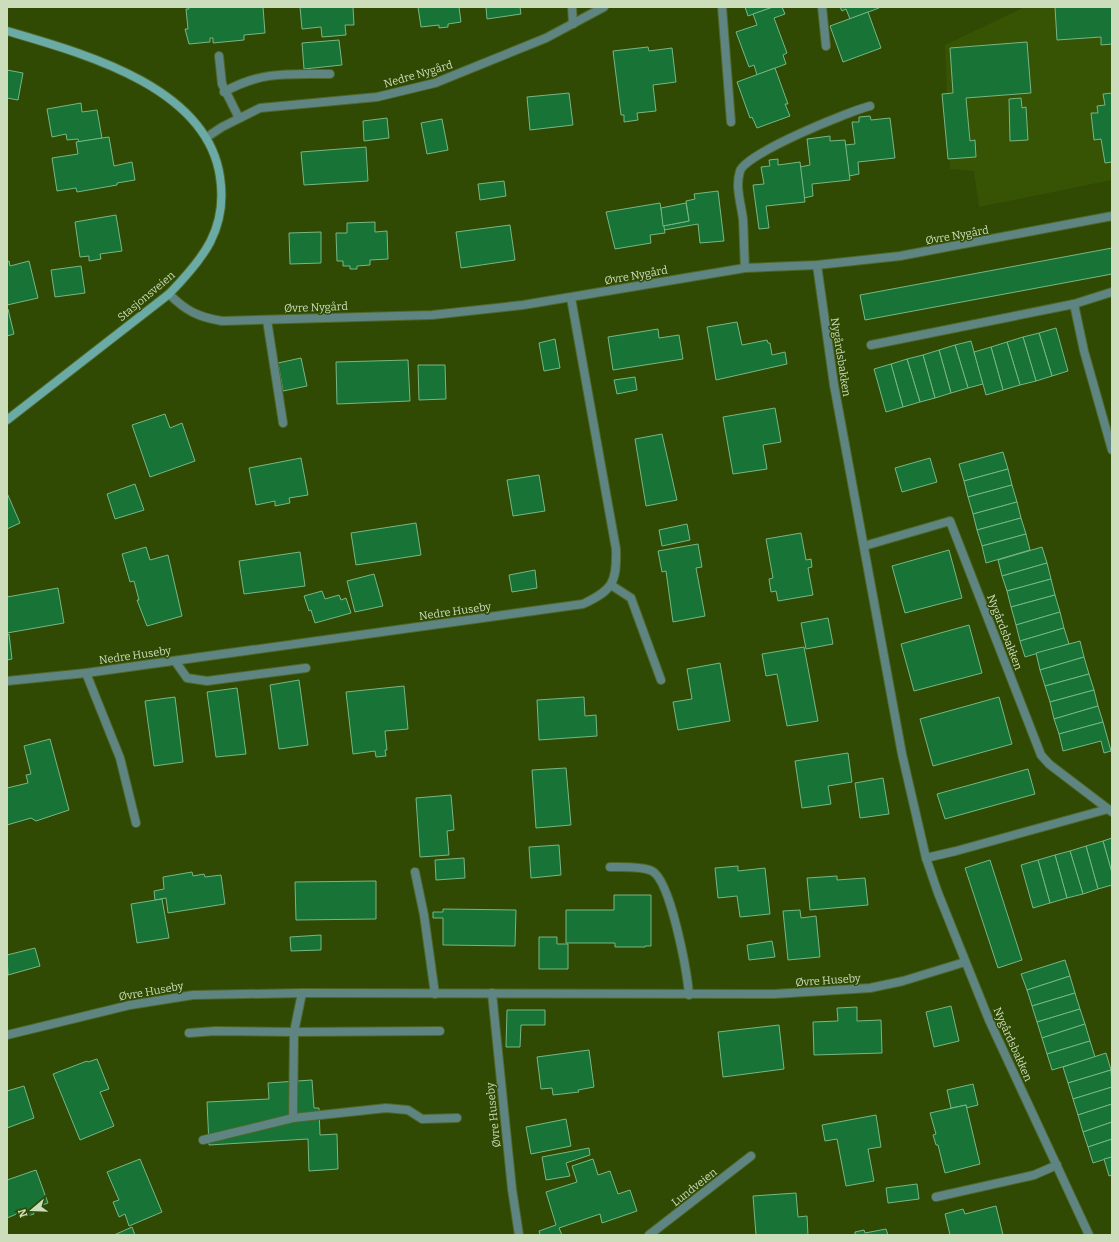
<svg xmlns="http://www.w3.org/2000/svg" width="1119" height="1242" viewBox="0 0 1119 1242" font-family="Bitter,serif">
<rect width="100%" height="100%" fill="#304a04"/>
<path fill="#365403" d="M 1025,7 L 1112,7 L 1112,180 L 979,207 L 974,171 L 950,169 L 945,45 Z"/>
<g fill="#187336" stroke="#78b684">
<path d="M 188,7 L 263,7 L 265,33 L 244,35 L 244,40 L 213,43 L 213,38 L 210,38 L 210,42 L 189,44 L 185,29 L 188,29 L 186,9 L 189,9 Z"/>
<path d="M 300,7 L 353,7 L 354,25 L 345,25 L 346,35 L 322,37 L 321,27 L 302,29 Z"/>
<path d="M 418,7 L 459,7 L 461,22 L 448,24 L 448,27 L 439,28 L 439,25 L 421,27 Z"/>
<path d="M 486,7 L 520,7 L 521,14 L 487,19 Z"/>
<path d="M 745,7 L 773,7 L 748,16 Z"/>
<path d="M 773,7 L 782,7 L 785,14 L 774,18 L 787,53 L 783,55 L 786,64 L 757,75 L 754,65 L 749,67 L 736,32 L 757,25 L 753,14 Z"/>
<path d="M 840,7 L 878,7 L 879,8 L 850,19 L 846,9 L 842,11 Z"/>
<path d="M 1055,7 L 1112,7 L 1112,44 L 1101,45 L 1101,37 L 1057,40 Z"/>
<path d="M 868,12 L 881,48 L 843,62 L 830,26 Z"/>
<path d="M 339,40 L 342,65 L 304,69 L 302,43 Z"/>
<path d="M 1027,42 L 1031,93 L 966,98 L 970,141 L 975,140 L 976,157 L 948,159 L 942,94 L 953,93 L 950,48 Z"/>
<path d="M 648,47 L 649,51 L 672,48 L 676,82 L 653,85 L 656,111 L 637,113 L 638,120 L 624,122 L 624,115 L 621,115 L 613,51 Z"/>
<path d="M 775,68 L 788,104 L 785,104 L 790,116 L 757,128 L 752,117 L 750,118 L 737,82 Z"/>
<path d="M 7,70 L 23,73 L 18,100 L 7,98 Z"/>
<path d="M 569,93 L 573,125 L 530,130 L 527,97 Z"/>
<path d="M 1112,93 L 1112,162 L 1105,163 L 1101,139 L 1094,140 L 1091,113 L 1098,113 L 1097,106 L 1105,105 L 1103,94 Z"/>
<path d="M 1021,98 L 1022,108 L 1026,107 L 1028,140 L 1010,141 L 1009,99 Z"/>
<path d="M 81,103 L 82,112 L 97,110 L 102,138 L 79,142 L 78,139 L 67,140 L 66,134 L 52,137 L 47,109 Z"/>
<path d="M 870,116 L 871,120 L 890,118 L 895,158 L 858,162 L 859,174 L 849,176 L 845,145 L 855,144 L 852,122 L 859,122 L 859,117 Z"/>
<path d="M 387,118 L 389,138 L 364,141 L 363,121 Z"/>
<path d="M 442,119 L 448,150 L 427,154 L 421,123 Z"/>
<path d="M 830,136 L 830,141 L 845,140 L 850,180 L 812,184 L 813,196 L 804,198 L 800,167 L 810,165 L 807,139 Z"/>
<path d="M 109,137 L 114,166 L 132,162 L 135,180 L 117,183 L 117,185 L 77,192 L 76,188 L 57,191 L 52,158 L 78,154 L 76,142 Z"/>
<path d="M 366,147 L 368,181 L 304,185 L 301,152 Z"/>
<path d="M 778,159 L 778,165 L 800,162 L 805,202 L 766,206 L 769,228 L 759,229 L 753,185 L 764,184 L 761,167 L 770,166 L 769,160 Z"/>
<path d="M 504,181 L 506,196 L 480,200 L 478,184 Z"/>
<path d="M 718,191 L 724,241 L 700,243 L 698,224 L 664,230 L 663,226 L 689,221 L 686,201 L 695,199 L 694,194 Z"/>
<path d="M 660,203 L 665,233 L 650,235 L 651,243 L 615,249 L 606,212 Z"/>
<path d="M 686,203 L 689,221 L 663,226 L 661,208 Z"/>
<path d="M 116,215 L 122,251 L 100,254 L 101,259 L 89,261 L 89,256 L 80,257 L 75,222 Z"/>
<path d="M 375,222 L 375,232 L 387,231 L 388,259 L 370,260 L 370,265 L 357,266 L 357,269 L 350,269 L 350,266 L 343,266 L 343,261 L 337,261 L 336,233 L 347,233 L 347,223 Z"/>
<path d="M 510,225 L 515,260 L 461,268 L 456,232 Z"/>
<path d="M 321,232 L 321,263 L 290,264 L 289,233 Z"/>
<path d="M 1112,248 L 1112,274 L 865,320 L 860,295 Z"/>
<path d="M 9,261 L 10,266 L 29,261 L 38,298 L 7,305 L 7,262 Z"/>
<path d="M 81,266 L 85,293 L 55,297 L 51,270 Z"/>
<path d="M 8,309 L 14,334 L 7,336 L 7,310 Z"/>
<path d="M 737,322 L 742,345 L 767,340 L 768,343 L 770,343 L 772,355 L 785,352 L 787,364 L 716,380 L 707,327 Z"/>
<path d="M 1056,328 L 1068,371 L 1052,376 L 1039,333 Z"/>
<path d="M 658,329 L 659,338 L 679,335 L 683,359 L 613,370 L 608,337 Z"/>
<path d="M 1039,333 L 1052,376 L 1036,381 L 1023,337 Z"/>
<path d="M 1023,337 L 1036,381 L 1020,385 L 1007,342 Z"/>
<path d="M 555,339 L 560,368 L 544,371 L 539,343 Z"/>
<path d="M 971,341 L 983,384 L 968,388 L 955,345 Z"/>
<path d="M 1007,342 L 1020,385 L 1003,390 L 991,347 Z"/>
<path d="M 955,345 L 968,388 L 951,393 L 939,350 Z"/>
<path d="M 991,347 L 1003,390 L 986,395 L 974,352 Z"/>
<path d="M 939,350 L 951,393 L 935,398 L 923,355 Z"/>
<path d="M 923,355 L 935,398 L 920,402 L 907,359 Z"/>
<path d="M 301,358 L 307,386 L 283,391 L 278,363 Z"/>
<path d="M 907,359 L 920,402 L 903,407 L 891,364 Z"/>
<path d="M 408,360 L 410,401 L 337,404 L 336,362 Z"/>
<path d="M 891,364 L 903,407 L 886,412 L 874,369 Z"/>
<path d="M 418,365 L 445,365 L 446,399 L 419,400 Z"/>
<path d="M 635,377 L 637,390 L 617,394 L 614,380 Z"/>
<path d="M 775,408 L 781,442 L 763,445 L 767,469 L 733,474 L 723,417 Z"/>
<path d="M 165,414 L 170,428 L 182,423 L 195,461 L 150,477 L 132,425 Z"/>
<path d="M 662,434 L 677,500 L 646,506 L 635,439 Z"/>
<path d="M 1003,452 L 1008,469 L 964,481 L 959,464 Z"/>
<path d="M 301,458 L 308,495 L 289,498 L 290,503 L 275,506 L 275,501 L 256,505 L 249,468 Z"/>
<path d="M 930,458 L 937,482 L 902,492 L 895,468 Z"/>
<path d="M 1008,469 L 1012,485 L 968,497 L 964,481 Z"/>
<path d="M 539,475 L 545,511 L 513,516 L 507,480 Z"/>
<path d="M 135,484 L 144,510 L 115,519 L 107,494 Z"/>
<path d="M 1012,485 L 1017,502 L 973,514 L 968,497 Z"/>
<path d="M 7,493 L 20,523 L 7,529 Z"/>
<path d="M 1017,502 L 1021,518 L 977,530 L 973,514 Z"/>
<path d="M 1021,518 L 1026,534 L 982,546 L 977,530 Z"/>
<path d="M 416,523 L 421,555 L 356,565 L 351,533 Z"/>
<path d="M 687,524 L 690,540 L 662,546 L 659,530 Z"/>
<path d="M 801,533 L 806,560 L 811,559 L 812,567 L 808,568 L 813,595 L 778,601 L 776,591 L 771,592 L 769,579 L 773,578 L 766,539 Z"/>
<path d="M 1026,534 L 1030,550 L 986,563 L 982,546 Z"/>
<path d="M 698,544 L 702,567 L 696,568 L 705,616 L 673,622 L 666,571 L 662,572 L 658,551 Z"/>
<path d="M 146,547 L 150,560 L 168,555 L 182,616 L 147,626 L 137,600 L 139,600 L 134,581 L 130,582 L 122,554 Z"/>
<path d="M 1042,547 L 1047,563 L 1002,576 L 998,560 Z"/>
<path d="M 949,550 L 962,598 L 905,613 L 892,566 Z"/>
<path d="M 300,552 L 305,586 L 244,594 L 239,561 Z"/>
<path d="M 1047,563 L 1051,579 L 1007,591 L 1002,576 Z"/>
<path d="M 535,570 L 537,588 L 512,592 L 509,575 Z"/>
<path d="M 374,574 L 383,606 L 355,612 L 347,581 Z"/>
<path d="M 1051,579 L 1055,595 L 1011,607 L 1007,591 Z"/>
<path d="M 58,588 L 64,623 L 7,633 L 7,597 Z"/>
<path d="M 322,591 L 325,599 L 339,595 L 341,600 L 346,598 L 351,613 L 315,623 L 311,610 L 309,611 L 304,596 Z"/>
<path d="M 1055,595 L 1060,612 L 1016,625 L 1011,607 Z"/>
<path d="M 1060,612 L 1064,628 L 1020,641 L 1016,625 Z"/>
<path d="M 828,618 L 833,644 L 806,649 L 801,623 Z"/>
<path d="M 969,625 L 982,673 L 914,691 L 901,644 Z"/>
<path d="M 1064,628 L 1069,644 L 1025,657 L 1020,641 Z"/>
<path d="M 9,634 L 12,659 L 7,660 L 7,635 Z"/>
<path d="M 1080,641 L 1084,657 L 1040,670 L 1036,653 Z"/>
<path d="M 804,647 L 818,721 L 787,726 L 777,674 L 766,676 L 762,654 Z"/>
<path d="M 1084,657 L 1089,674 L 1045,686 L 1040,670 Z"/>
<path d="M 720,663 L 730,721 L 678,730 L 673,702 L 692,699 L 687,669 Z"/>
<path d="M 1089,674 L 1094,690 L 1050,702 L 1045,686 Z"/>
<path d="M 299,680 L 308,745 L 279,749 L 270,685 Z"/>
<path d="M 404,686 L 408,729 L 385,731 L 387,750 L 385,750 L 386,756 L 376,757 L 375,751 L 353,754 L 346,692 Z"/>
<path d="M 237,688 L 246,754 L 216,757 L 207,692 Z"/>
<path d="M 1094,690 L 1098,706 L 1054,719 L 1050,702 Z"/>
<path d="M 175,697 L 183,762 L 154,766 L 145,701 Z"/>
<path d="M 584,697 L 585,716 L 596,715 L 597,736 L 539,740 L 537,700 Z"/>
<path d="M 999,697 L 1012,744 L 933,766 L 920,719 Z"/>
<path d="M 1098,706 L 1103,722 L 1059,734 L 1054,719 Z"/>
<path d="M 1103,722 L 1111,751 L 1104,753 L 1101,741 L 1063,751 L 1059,734 Z"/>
<path d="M 50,739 L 69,810 L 36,821 L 31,818 L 7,825 L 7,788 L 28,783 L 26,775 L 31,774 L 24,746 Z"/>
<path d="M 848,753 L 852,782 L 828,786 L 831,804 L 802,808 L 795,761 Z"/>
<path d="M 566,768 L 571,825 L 536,828 L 532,770 Z"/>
<path d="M 1028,769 L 1035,794 L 945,819 L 937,794 Z"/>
<path d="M 883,778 L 889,814 L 860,818 L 855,783 Z"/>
<path d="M 451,795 L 454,830 L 447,831 L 449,855 L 420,857 L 416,798 Z"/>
<path d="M 1112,838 L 1112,873 L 1103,841 Z"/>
<path d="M 1103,841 L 1112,873 L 1112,885 L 1098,889 L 1086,846 Z"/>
<path d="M 559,845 L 561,875 L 531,878 L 529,847 Z"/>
<path d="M 1086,846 L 1098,889 L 1083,894 L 1070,851 Z"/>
<path d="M 1070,851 L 1083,894 L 1067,898 L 1055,855 Z"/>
<path d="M 1055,855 L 1067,898 L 1050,903 L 1038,860 Z"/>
<path d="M 464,858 L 465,878 L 436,880 L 435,860 Z"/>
<path d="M 990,860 L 1022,960 L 998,968 L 965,868 Z"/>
<path d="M 1038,860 L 1050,903 L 1033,908 L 1021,865 Z"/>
<path d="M 738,866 L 738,871 L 765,868 L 770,914 L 740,917 L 737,896 L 718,898 L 715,868 Z"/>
<path d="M 192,872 L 193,876 L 204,874 L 205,877 L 221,875 L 225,904 L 168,913 L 166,898 L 155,900 L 154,891 L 164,889 L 163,877 Z"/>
<path d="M 837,876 L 837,880 L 865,878 L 868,905 L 810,910 L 807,878 Z"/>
<path d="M 376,881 L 376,919 L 296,920 L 295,882 Z"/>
<path d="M 614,895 L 651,895 L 651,946 L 645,946 L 645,947 L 615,947 L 615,943 L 566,943 L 566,910 L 614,910 Z"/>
<path d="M 162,899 L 169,938 L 137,943 L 131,904 Z"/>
<path d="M 443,909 L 516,910 L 515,946 L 443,945 L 443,918 L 433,918 L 433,912 L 443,912 Z"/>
<path d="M 800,910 L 801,918 L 816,916 L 820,957 L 788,960 L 783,911 Z"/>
<path d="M 321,935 L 321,950 L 291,951 L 290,937 Z"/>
<path d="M 539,937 L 557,937 L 557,944 L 568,944 L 568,969 L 539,969 Z"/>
<path d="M 772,941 L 775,957 L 749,960 L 747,945 Z"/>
<path d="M 35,948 L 40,966 L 8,975 L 7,955 Z"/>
<path d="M 1065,960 L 1070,976 L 1027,990 L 1021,974 Z"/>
<path d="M 1070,976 L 1075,993 L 1032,1006 L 1027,990 Z"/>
<path d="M 1075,993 L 1080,1009 L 1037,1022 L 1032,1006 Z"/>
<path d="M 951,1006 L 959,1041 L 934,1047 L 926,1012 Z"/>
<path d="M 857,1007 L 857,1021 L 881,1020 L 882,1053 L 814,1055 L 813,1022 L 838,1021 L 837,1008 Z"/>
<path d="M 1080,1009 L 1085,1024 L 1042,1038 L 1037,1022 Z"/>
<path d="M 507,1010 L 545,1010 L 545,1025 L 521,1025 L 520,1047 L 506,1047 Z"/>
<path d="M 1085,1024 L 1090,1041 L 1047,1054 L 1042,1038 Z"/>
<path d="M 779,1025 L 784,1069 L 723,1077 L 718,1032 Z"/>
<path d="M 1090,1041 L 1095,1057 L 1052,1070 L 1047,1054 Z"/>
<path d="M 589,1050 L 594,1087 L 578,1090 L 579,1092 L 553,1095 L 552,1088 L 541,1089 L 537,1057 Z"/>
<path d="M 1106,1053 L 1111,1070 L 1068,1083 L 1063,1067 Z"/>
<path d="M 97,1059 L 109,1089 L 100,1092 L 114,1126 L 80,1140 L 53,1074 L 87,1061 L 88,1062 Z"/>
<path d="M 1111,1070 L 1112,1087 L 1073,1099 L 1068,1083 Z"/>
<path d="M 312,1080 L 314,1108 L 319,1108 L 320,1135 L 337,1134 L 338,1169 L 309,1171 L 308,1139 L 209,1145 L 207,1102 L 269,1099 L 268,1083 Z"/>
<path d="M 973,1084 L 978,1105 L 966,1108 L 966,1105 L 951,1108 L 947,1090 Z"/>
<path d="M 24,1086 L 34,1118 L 7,1128 L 7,1091 Z"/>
<path d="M 1112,1087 L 1112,1104 L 1078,1115 L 1073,1099 Z"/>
<path d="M 1112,1104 L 1112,1122 L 1083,1132 L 1078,1115 Z"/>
<path d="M 966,1105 L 980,1164 L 945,1173 L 938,1145 L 936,1145 L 933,1135 L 936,1134 L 930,1113 Z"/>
<path d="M 876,1115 L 881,1147 L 868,1149 L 874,1181 L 846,1186 L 837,1139 L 825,1141 L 822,1125 Z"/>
<path d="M 566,1119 L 571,1146 L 531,1154 L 526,1127 Z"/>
<path d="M 1112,1122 L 1112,1139 L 1088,1147 L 1083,1132 Z"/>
<path d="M 1112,1139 L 1112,1157 L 1093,1163 L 1088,1147 Z"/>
<path d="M 589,1148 L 590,1155 L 566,1163 L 570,1176 L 546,1180 L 542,1157 Z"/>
<path d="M 1112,1157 L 1112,1175 L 1109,1176 L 1104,1159 Z"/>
<path d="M 140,1159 L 162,1212 L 129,1226 L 125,1214 L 119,1217 L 113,1202 L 119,1200 L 107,1172 Z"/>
<path d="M 593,1159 L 598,1175 L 610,1171 L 618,1194 L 630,1190 L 637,1211 L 602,1223 L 600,1214 L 559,1228 L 562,1235 L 540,1235 L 539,1231 L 556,1225 L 546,1192 L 577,1182 L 572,1166 Z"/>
<path d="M 36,1170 L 48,1203 L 32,1209 L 34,1214 L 21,1218 L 19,1213 L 7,1218 L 7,1180 Z"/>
<path d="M 917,1184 L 919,1199 L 888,1203 L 886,1188 Z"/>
<path d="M 796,1193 L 798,1217 L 807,1216 L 808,1235 L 756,1235 L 753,1196 Z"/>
<path d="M 996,1206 L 1003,1235 L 950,1235 L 945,1214 L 963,1209 L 965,1214 Z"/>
<path d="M 132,1227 L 135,1235 L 114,1235 Z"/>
<path d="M 886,1229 L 888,1235 L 855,1235 L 855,1232 L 864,1230 L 865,1233 Z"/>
</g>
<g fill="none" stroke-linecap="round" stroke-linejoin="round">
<g stroke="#4f6729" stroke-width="10">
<g id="lane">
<path d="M 572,7 L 573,24"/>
<path d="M 722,7 L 731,122"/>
<path d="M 822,7 L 826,46"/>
<path d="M 219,56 L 222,84 L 239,118"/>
<path d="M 224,92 C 261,71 289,74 330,74"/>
<path d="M 745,268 C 744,252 744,236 743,219 C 741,203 735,187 740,171 C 746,153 850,111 870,106"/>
<path d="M 1074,304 L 1084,351 L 1112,450"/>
<path d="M 267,320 L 283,423"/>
<path d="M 871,345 L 1074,304 L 1112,292"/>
<path d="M 864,546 L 950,521 L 1041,755 L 1049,764 L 1112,812"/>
<path d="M 611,585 L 631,598 L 661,680"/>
<path d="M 175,661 L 187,678 L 207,681 L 306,668"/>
<path d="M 86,673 L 120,758 L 136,823"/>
<path d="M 926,858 L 956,851 L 1108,809"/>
<path d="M 610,867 C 620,867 643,866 652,871 C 671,881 687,972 689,995"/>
<path d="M 415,872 L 424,915 L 435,994"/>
<path d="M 492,993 L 512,1189 L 519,1235"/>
<path d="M 189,1033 L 215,1031 L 294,1032 L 440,1031"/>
<path d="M 293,1118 L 294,1032 L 302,993"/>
<path d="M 203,1140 L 293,1118 L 386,1108 L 408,1110 L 422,1119 L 457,1118"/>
<path d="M 936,1197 L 1034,1175 L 1057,1165"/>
<path d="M 649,1235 L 751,1156"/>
</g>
</g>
<g stroke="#4f6729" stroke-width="10">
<g id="street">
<path d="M 207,137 L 222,127 L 260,108 L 377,97 L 435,83 L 546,38 L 604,7"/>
<path d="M 817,265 L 834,385 L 902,754 L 926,858 L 938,893 L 989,1020 L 1089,1235"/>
<path d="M 169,294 C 186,311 198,317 222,321 L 432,315 L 523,305 L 745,268 L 817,265 L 900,256 L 1112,216"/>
<path d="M 7,681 L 86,673 L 583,604 C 613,590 617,582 616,549 L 571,298"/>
<path d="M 7,1035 L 130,1005 L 193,995 L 302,993 L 774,994 L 870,988 L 903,981 L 965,962"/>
</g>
</g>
<g stroke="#4f6729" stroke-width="10">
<path id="secondary" d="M 7,31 C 82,53 207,86 220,177 C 228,229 203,259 169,294 L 7,420"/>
</g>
<use href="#lane" stroke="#5e8582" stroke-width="8"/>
<use href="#street" stroke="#5e8582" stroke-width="8"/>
<use href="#secondary" stroke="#6baba6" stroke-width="8"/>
</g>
<g text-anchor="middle" stroke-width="3" stroke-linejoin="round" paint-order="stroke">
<g font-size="11" fill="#cdb" stroke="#304a04">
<text transform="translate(418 74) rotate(-16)" y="4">Nedre Nygård</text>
<text transform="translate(957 235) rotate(-10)" y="4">Øvre Nygård</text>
<text transform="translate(636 275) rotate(-10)" y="4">Øvre Nygård</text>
<text transform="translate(146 296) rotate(-40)" y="4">Stasjonsveien</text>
<text transform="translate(316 307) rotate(-2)" y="4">Øvre Nygård</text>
<text transform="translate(841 357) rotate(81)" y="4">Nygårdsbakken</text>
<text transform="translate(455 611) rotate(-8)" y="4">Nedre Huseby</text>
<text transform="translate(1005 632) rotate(69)" y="4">Nygårdsbakken</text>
<text transform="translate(135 655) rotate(-8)" y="4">Nedre Huseby</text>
<text transform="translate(828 980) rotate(-4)" y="4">Øvre Huseby</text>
<text transform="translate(151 991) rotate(-10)" y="4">Øvre Huseby</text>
<text transform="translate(1013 1044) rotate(66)" y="4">Nygårdsbakken</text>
<text transform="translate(493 1115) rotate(-96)" y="4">Øvre Huseby</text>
<text transform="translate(694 1187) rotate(-38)" y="4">Lundveien</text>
</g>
</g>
<rect width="1119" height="1242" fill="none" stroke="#ccddbb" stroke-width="16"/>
<g transform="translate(32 1210) rotate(251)" stroke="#304a04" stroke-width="3" paint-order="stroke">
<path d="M0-3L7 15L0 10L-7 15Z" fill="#ccddbb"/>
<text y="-6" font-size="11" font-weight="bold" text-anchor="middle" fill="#ccddbb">N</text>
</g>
</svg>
